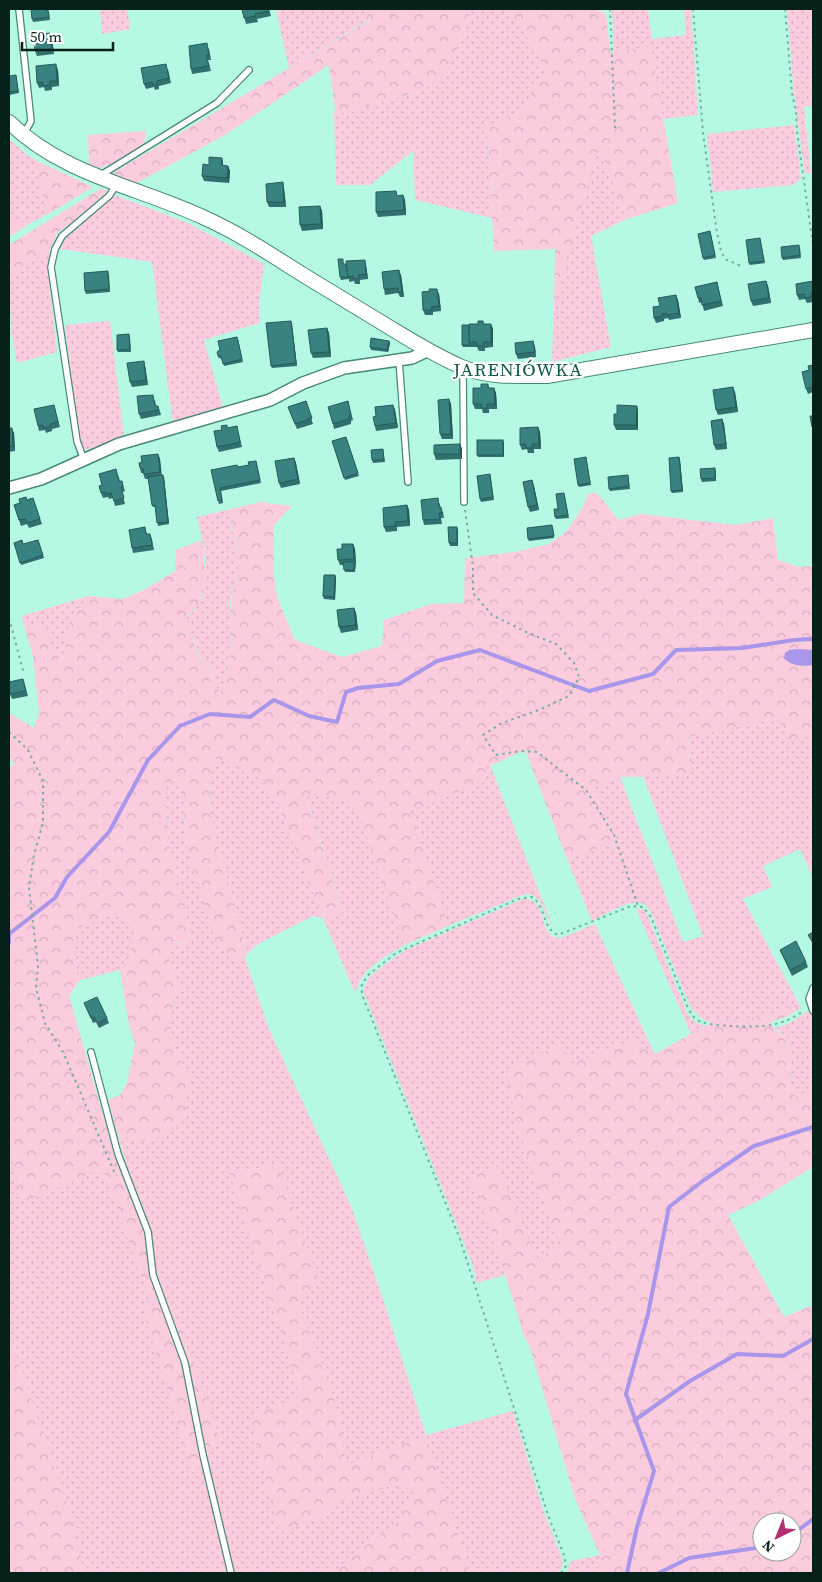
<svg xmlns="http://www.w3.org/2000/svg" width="822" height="1582" viewBox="0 0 822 1582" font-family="'Source Serif 4',serif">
<defs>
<pattern id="grass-dots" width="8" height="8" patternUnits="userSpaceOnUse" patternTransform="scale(1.25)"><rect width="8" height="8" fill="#fbcbde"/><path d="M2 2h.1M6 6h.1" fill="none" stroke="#d6aebe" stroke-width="1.8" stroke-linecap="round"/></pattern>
<pattern id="forest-crowns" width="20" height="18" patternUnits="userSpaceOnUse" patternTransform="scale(1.25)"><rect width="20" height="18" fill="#fbcbde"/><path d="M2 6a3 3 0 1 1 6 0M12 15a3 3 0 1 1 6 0" fill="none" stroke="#d6aebe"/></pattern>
</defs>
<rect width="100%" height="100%" fill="#b5f9e4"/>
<g fill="url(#grass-dots)">
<path d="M 100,9 L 127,9 L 130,29 L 102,34 Z"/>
<path d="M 276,9 L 365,9 L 370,19 L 289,68 Z"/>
<path d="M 471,9 L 508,9 L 538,52 L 544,72 L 523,112 L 487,125 L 492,218 L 415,200 L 413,151 L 370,185 L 336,185 L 334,115 L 422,91 L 445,73 L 460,41 Z"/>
<path d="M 612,9 L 648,9 L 652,39 L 686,35 L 684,9 L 691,9 L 698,115 L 663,119 L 651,47 L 614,52 Z"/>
<path d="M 787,9 L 813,9 L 813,105 L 804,107 L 811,173 L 813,173 L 805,174 L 794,94 Z"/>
<path d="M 794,125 L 801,178 L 794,185 L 713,192 L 707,134 Z"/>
<path d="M 9,139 L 27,155 L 37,161 L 39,183 L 48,214 L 32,222 L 9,222 Z"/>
<path d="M 599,146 L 627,219 L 591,236 L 611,347 L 552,362 L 554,302 Z"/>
<path d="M 112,194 L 190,224 L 264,264 L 259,303 L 259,323 L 204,340 L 223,408 L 173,424 L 152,262 L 60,249 L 62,240 Z"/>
<path d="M 51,249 L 47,266 L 57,352 L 17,363 L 11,328 L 9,275 Z"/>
<path d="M 110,321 L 124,437 L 86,450 L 79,442 L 65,325 Z"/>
<path d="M 227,510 C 232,528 238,549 238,567 C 238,577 233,587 231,597 C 226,629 238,667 217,695 L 216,675 L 201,659 L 185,619 C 190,615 195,610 198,605 C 213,583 203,541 197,517 Z"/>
<path d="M 88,596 L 69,624 L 64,658 L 59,665 L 47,634 L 38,625 L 24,625 L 22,616 Z"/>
<path d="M 778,718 L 789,740 L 813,736 L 813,878 L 800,849 L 763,866 L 772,887 L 743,899 L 799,1004 L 765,1018 L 716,1020 L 711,1023 L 701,1018 L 691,1008 L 650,910 C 647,907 645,903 640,903 C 628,900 604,915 592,921 L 567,859 L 615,843 L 593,786 L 620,777 L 683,942 L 703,936 L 643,776 L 683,775 L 692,767 L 688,737 Z"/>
<path d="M 214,759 L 227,761 L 256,775 L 275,798 L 323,918 L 343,914 L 306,793 L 347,800 L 353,804 L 359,812 L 404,945 C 387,956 362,968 357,989 L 354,991 L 323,918 L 313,916 L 258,944 L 247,954 L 210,813 L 211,777 Z"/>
<path d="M 490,765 L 554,930 L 538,899 C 532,893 528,894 520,896 L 448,926 L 410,811 L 485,781 L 486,767 Z"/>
<path d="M 163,782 L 171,782 L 181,785 L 184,793 L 183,804 L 188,853 L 241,960 L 245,958 L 268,1027 L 351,1206 L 383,1299 L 426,1435 L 513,1411 L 543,1510 L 562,1558 C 563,1566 563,1569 556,1573 L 470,1573 L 426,1436 L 346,1465 L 338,1410 L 298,1302 L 246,1170 L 229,1171 L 302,1396 L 278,1532 L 321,1517 L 333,1503 L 401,1483 L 414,1492 L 399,1521 L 347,1559 L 335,1573 L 234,1573 L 153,1252 L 152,1231 L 127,1167 L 118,1136 C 143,1140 153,1142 176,1129 L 189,1079 L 177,1053 L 170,1025 L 173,1002 L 181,986 C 175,974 163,955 171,943 L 182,944 L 190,936 L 184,903 L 169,847 Z"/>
<path d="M 523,899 C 549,897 536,938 561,938 L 595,924 L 654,1053 L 633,1041 L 572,1064 L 517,1127 L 559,1241 L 538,1261 L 498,1167 L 469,1177 L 493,1235 L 505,1275 L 477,1283 L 473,1266 L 363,991 L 369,977 L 384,965 L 406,950 Z"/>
<path d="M 636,909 L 644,910 L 647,914 L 688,1015 L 695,1022 L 705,1026 L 691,1034 Z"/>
<path d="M 120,914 L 136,927 L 129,958 L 120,970 L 80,980 L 73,952 L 74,930 L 112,915 Z"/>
<path d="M 807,1011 L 813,1016 L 813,1087 L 796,1097 L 791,1087 L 788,1038 L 775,1028 C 788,1025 797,1019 807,1011 Z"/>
<path d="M 9,1147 L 24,1201 L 98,1170 L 105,1174 L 149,1297 L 145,1318 L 194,1472 L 202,1462 L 228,1573 L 84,1573 L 72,1520 L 9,1333 Z"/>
<path d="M 600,1555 L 598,1573 L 565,1573 L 568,1569 L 571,1561 Z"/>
</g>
<g fill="url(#forest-crowns)" fill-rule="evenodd">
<path d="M 365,9 L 471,9 L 460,41 L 445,74 L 422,91 L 334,115 L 335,107 L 329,65 L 225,135 L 135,184 L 111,174 L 370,20 Z"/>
<path d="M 508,9 L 598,9 L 606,14 L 610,52 L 651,47 L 678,203 L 627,219 L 599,147 L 554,302 L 555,249 L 494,251 L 487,125 L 523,112 L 544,72 L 538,52 Z"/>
<path d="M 146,131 L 144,144 L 123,159 L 101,168 L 89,166 L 88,135 Z"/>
<path d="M 37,161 L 93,187 L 48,214 L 39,183 Z"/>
<path d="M 100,189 L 107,190 L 105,195 L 79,218 L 57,233 L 51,249 L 9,275 L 9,245 Z"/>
<path d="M 9,222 L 32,222 L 9,237 Z"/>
<path d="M 592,492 L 599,495 L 618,520 L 641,514 L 735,525 L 773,518 L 778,560 L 799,567 L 813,566 L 813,736 L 789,740 L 778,718 L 688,737 L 692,767 L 683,776 L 620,777 L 593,786 L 615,843 L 567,859 L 525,750 L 487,767 L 486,781 L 411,811 L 448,926 L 404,945 L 359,812 L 353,804 L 347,800 L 306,794 L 343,915 L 323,918 L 275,798 L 256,775 L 227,761 L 214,759 L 211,777 L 210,813 L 247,954 C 240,969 223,952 217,945 L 188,853 L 183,804 L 184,793 L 181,785 L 171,782 L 163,782 L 169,847 L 184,903 L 190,936 L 190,942 L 187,944 L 171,943 C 163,955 175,974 181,986 L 173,1002 L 170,1025 L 177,1053 L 189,1079 L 185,1119 L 176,1129 L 164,1136 L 146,1140 L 118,1136 L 108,1100 L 120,1095 L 127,1083 L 135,1044 L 129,1025 L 120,970 L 129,957 L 136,927 L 120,914 L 112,915 L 74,930 L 73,952 L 80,980 L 69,996 L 114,1153 L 161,1274 L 220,1440 L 193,1473 L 145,1318 L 149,1297 L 105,1174 L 98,1170 L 24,1202 L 9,1147 L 9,768 L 14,764 L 9,758 L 9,713 L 34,728 L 39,712 L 33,657 L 24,625 L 38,625 L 47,634 L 59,665 L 64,658 L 69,624 L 88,596 L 122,599 L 144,590 L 175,571 L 176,550 L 202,540 L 206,583 L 199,604 L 185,619 L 200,659 L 216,675 L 218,694 C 238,666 226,628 232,597 C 233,587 239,576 238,567 C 238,548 233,528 227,510 L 260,502 L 292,506 L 274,525 L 274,575 L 277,597 L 295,640 L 342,657 L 382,646 L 384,620 L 431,604 L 464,603 L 465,558 L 515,552 L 549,544 L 566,532 L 583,507 L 587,496 Z"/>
<path d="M 799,1004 L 801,1008 L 786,1017 L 770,1022 L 777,1031 L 788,1038 L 791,1087 L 796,1097 L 813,1087 L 813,1167 L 760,1200 L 728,1215 L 784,1317 L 813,1305 L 813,1573 L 598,1573 L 600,1555 L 575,1499 L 529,1344 L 524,1336 L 493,1235 L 469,1177 L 498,1167 L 538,1261 L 559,1241 L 517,1127 L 506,1070 L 560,1044 L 572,1063 L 633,1041 L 654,1053 L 657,1053 L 716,1020 L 765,1018 ZM 762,1522 L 792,1522 L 792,1552 L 762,1552 Z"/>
<path d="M 278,1165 L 319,1280 L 298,1302 L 338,1410 L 346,1465 L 426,1436 L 470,1573 L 335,1573 L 347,1559 L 399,1521 L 414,1492 L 401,1483 L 333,1503 L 321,1517 L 279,1532 L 249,1416 L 301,1396 L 229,1171 L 246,1170 Z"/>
<path d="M 9,1333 L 72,1520 L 84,1573 L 9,1573 Z"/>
</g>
<path fill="#a896ea" d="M 798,649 L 813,650 L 813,665 C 802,666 792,667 784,658 L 785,653 L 789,650 Z"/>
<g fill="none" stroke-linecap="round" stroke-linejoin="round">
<g stroke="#a896ea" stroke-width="4">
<path d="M 9,943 L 9,934 L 55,898 L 67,877 L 109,832 L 148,760 L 180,726 L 210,714 L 250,717 L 274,700 L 309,716 L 337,722 L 346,692 L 358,688 L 399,684 L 437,661 L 480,650 L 589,691 L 653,674 L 676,650 L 742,648 L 794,640 L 813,639"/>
<path d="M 635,1420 L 690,1381 L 737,1354 L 783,1356 L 813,1339"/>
<path d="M 792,1535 L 813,1519"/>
<path d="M 627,1573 L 637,1527 L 654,1471 L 626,1394 L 648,1314 L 669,1207 L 704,1180 L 754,1146 L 813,1127"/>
<path d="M 659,1573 L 689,1558 L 762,1547"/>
</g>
<g stroke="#488977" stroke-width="8">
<g id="service">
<path d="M 19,9 L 31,121 L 24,134"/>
<path d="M 101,175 L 217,103 L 249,70"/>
<path d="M 399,360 L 408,482"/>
<path d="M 463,367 L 464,502"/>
<path d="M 84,460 L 77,441 L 51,267 L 55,249 L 62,236 L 109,196 L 117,184"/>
<path d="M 813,988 L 809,999 L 813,1011"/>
<path d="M 91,1052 L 118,1154 L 148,1232 L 153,1275 L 185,1363 L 203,1455 L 231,1573"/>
</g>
</g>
<g stroke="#488977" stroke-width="14">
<path id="minor" d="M 9,488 L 41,479 L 119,444 L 270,400 L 303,383 L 344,368 L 412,358 L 429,350"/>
</g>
<g stroke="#488977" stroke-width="16">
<path id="tertiary" d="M 9,122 C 64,176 140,187 207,219 C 242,235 273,256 305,276 C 333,293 361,310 389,327 C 412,341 436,356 462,367 C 488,378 519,376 547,376 L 813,330"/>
</g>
<g stroke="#78ae9e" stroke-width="2" stroke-dasharray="2.5 4" stroke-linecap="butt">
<path d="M 610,9 L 615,128"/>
<path d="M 693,9 L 703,133 L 717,233 L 721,251 L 725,259 L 741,266"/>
<path d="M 785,9 L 792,93 L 796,112 L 797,132 L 813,245"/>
<path d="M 465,510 L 473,567 L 473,593 L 492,615 L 528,633 L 556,644 L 574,663 L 579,677 L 569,696 L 539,710 L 502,723 L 483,735 L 496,755 L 521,751 L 537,752 L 586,790 L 614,835 L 638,906"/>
<path d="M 9,618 L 24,674"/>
<path d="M 9,732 L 28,750 L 43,781 L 43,823 L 34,855 L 29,888 L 38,966 L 36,988 L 45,1023 L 63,1052 L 116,1176"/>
<path d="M 561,1573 L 566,1566 L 564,1555 L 548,1515 L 460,1239 L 363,997 L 361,987 L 367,976 L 396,953 L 518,899 L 532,897 C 546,906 542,929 558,935 L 631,906 L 643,907 L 651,917 L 688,1008 C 691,1013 693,1017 697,1020 C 708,1027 757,1028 771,1025 C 782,1023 794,1018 803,1011"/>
</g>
<use href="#service" stroke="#fff" stroke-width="5.5"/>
<use href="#minor" stroke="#fff" stroke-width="11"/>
<use href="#tertiary" stroke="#fff" stroke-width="14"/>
</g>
<g fill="#30706e">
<path d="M 242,9 L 269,9 L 271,16 L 257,19 L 258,22 L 246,24 Z"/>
<path d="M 46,10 L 49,12 L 50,20 L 33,22 L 32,19 Z"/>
<path d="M 52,38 L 54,54 L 37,56 L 35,51 Z"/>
<path d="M 209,48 L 211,60 L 208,60 L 211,71 L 192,74 L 191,69 Z"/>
<path d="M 168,69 L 171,83 L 159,86 L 159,89 L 155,90 L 154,87 L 146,89 L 144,84 Z"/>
<path d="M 58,70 L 59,86 L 52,87 L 52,90 L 45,91 L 44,87 L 39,88 L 37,83 Z"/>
<path d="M 16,75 L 19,93 L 9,95 L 9,81 Z"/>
<path d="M 222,158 L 223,163 L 223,166 L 228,166 L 230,171 L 229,183 L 204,181 L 202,176 L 209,165 Z"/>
<path d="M 283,182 L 284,188 L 286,207 L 269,207 L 267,202 Z"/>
<path d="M 403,195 L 405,200 L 406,215 L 378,217 L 376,212 Z"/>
<path d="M 320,206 L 322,211 L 323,229 L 302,231 L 300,225 Z"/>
<path d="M 710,231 L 716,258 L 704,260 L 703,258 Z"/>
<path d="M 760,238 L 765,263 L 750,265 L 749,263 Z"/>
<path d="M 800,247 L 801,258 L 783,260 L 782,258 Z"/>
<path d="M 344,261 L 344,264 L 366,265 L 368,279 L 360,280 L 360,284 L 355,284 L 354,281 L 349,282 L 349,279 L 341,280 L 340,277 Z"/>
<path d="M 109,274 L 110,292 L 86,294 L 85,291 Z"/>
<path d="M 401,275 L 404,297 L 400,297 L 398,293 L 385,295 L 384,289 Z"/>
<path d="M 766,281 L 768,286 L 771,303 L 753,306 L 751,301 Z"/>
<path d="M 813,281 L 813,298 L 812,298 L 813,302 L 807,303 L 805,299 L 799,300 L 797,295 Z"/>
<path d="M 717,282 L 723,306 L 704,311 L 702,302 L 699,303 L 698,298 Z"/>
<path d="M 439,294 L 441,311 L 433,312 L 433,315 L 425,315 L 423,310 Z"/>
<path d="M 676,295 L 678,300 L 681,318 L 669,320 L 668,318 L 664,319 L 664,321 L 656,323 L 654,318 L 660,306 Z"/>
<path d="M 291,321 L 297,366 L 272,368 L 271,366 Z"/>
<path d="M 483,321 L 484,324 L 491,324 L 493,329 L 493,347 L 485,348 L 485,351 L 479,351 L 477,347 L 463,347 L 462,345 L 478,324 Z"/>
<path d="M 327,328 L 329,333 L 331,357 L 313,358 L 311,353 Z"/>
<path d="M 129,334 L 130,337 L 131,352 L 118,352 L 117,350 Z"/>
<path d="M 238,339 L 243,362 L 224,366 L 222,359 L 219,358 L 218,356 Z"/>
<path d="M 389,341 L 390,343 L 388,352 L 371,350 L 370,347 Z"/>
<path d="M 533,341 L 535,347 L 536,357 L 518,359 L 516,354 Z"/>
<path d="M 144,361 L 145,366 L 148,385 L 132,387 L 130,382 Z"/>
<path d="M 813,365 L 813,392 L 808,394 L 806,389 L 809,370 Z"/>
<path d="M 488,384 L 489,388 L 494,388 L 496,393 L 497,409 L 489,409 L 489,413 L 483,413 L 482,409 L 475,409 L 473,404 L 481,388 Z"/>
<path d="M 735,392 L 738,412 L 718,415 L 716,410 Z"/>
<path d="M 449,399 L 451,404 L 453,439 L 442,439 L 440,434 Z"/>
<path d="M 155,400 L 156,406 L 160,411 L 161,415 L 141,419 L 139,414 Z"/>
<path d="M 306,401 L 313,424 L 297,429 L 288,407 Z"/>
<path d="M 348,401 L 353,420 L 351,421 L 351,424 L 334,429 L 333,424 Z"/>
<path d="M 54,405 L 60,427 L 52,429 L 52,431 L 46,433 L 45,430 L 39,431 L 38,426 Z"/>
<path d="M 393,405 L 395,410 L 398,428 L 376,431 L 375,426 L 376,416 Z"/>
<path d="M 637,406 L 638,411 L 638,430 L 616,430 L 614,425 L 617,414 Z"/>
<path d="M 722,419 L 724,424 L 727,449 L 716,450 L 714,445 Z"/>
<path d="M 237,426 L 242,447 L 219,452 L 217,447 L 222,430 Z"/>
<path d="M 538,427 L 540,432 L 541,449 L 534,449 L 534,453 L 528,453 L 527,449 L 522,450 L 520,445 Z"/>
<path d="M 9,428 L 14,433 L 15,451 L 9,452 Z"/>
<path d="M 346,437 L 359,476 L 345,480 L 332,441 Z"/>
<path d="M 503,440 L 504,443 L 504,457 L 478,457 L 477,455 Z"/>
<path d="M 460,444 L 462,449 L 462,459 L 436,460 L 434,454 Z"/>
<path d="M 383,449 L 385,462 L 373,463 L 372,460 Z"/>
<path d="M 158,454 L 160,459 L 161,475 L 164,477 L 169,524 L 158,526 L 156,507 L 153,507 L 152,505 L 148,479 L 145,479 L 143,473 L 141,473 L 140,468 L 142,462 Z"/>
<path d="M 586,457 L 591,485 L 579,487 L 578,485 Z"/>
<path d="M 679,457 L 680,460 L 683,492 L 672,493 L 671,491 Z"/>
<path d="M 294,458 L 296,463 L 300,484 L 281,488 L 279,483 Z"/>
<path d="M 256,461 L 261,483 L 221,491 L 223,503 L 219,504 L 211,470 L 238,467 L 249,465 Z"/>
<path d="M 716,470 L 716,481 L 702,482 L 701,479 Z"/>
<path d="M 490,474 L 494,500 L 481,502 L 480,499 Z"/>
<path d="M 118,475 L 120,481 L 122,481 L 125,491 L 122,492 L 125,504 L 115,506 L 113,498 L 109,499 L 108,497 L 103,498 L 101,493 L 102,485 Z"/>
<path d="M 628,475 L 630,489 L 610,491 L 609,489 Z"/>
<path d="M 532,480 L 534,486 L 539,510 L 530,512 L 528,507 Z"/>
<path d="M 564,493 L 569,518 L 556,519 L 555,517 Z"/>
<path d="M 33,498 L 42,524 L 29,528 L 27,524 L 21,526 L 14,505 Z"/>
<path d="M 440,503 L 440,507 L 443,512 L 444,518 L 441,518 L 442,524 L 424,525 L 423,520 Z"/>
<path d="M 407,505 L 409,510 L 410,526 L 397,527 L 397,531 L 386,532 L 384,527 Z"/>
<path d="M 145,527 L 147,534 L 150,534 L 152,539 L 154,550 L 133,553 L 132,548 Z"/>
<path d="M 553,528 L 554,538 L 529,541 L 528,539 Z"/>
<path d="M 458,530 L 458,546 L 450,546 L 449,543 Z"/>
<path d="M 38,540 L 44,558 L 21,565 L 14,543 L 24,544 Z"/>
<path d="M 353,544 L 355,549 L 356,564 L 355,572 L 345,572 L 344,565 L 340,565 L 338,560 L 342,549 Z"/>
<path d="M 335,575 L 336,578 L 335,600 L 324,599 L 323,596 Z"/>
<path d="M 354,608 L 356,613 L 358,630 L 341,633 L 339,627 Z"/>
<path d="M 23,679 L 28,696 L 12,699 L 10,694 Z"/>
<path d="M 780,950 L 806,962 L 808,967 L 792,976 Z"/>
<path d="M 84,1003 L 107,1018 L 109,1023 L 99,1028 L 96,1022 L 93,1023 Z"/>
</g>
<g fill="#275b5a">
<path d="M 50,33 L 52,38 L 54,54 L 52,49 Z"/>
<path d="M 56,64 L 58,70 L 59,86 L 57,81 Z"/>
<path d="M 222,158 L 223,163 L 223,170 L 221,165 Z"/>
<path d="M 228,166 L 230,171 L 229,183 L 227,178 Z"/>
<path d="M 283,182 L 284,188 L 286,207 L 284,202 Z"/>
<path d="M 403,195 L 405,200 L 406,215 L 404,210 Z"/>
<path d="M 320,206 L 322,211 L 323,229 L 321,224 Z"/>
<path d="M 365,260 L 366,265 L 368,279 L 366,274 Z"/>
<path d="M 399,270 L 401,275 L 404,297 L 402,292 Z"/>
<path d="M 766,281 L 768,286 L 771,303 L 769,298 Z"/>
<path d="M 437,289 L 439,294 L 441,311 L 439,306 Z"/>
<path d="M 676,295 L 678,300 L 681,318 L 679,313 Z"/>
<path d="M 291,321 L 292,323 L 297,366 L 296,363 Z"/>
<path d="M 491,324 L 493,329 L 493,347 L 491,342 Z"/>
<path d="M 327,328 L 329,333 L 331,357 L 329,352 Z"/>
<path d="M 389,341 L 390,343 L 388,352 L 387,350 Z"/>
<path d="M 533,341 L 535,347 L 536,357 L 535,352 Z"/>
<path d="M 144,361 L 145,366 L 148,385 L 146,380 Z"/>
<path d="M 733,387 L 735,392 L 738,412 L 736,407 Z"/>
<path d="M 494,388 L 496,393 L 497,409 L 495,404 Z"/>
<path d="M 449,399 L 451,404 L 453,439 L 451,434 Z"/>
<path d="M 393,405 L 395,410 L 398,428 L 396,423 Z"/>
<path d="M 637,406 L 638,411 L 638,430 L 636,425 Z"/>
<path d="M 722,419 L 724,424 L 727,449 L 726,444 Z"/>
<path d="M 538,427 L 540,432 L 541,449 L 539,444 Z"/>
<path d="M 12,428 L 14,433 L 15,451 L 13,446 Z"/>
<path d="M 503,440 L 504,443 L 504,457 L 503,455 Z"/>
<path d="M 460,444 L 462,449 L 462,459 L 460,454 Z"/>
<path d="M 158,454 L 160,459 L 162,477 L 160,472 Z"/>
<path d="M 679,457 L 680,460 L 683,492 L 682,490 Z"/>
<path d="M 294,458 L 296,463 L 300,484 L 298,479 Z"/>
<path d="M 163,475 L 164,477 L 169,524 L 168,522 Z"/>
<path d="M 532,480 L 534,486 L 539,510 L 537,505 Z"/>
<path d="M 407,505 L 409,510 L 410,526 L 408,521 Z"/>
<path d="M 457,527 L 458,530 L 458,546 L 457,543 Z"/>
<path d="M 353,544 L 355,549 L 356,564 L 354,559 Z"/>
<path d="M 335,575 L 336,578 L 335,600 L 334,597 Z"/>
<path d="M 354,608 L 356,613 L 358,630 L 356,625 Z"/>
</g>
<g fill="#388280" stroke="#275b5a">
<path d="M 31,9 L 45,9 L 45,10 L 48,10 L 49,17 L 32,19 Z"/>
<path d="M 242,9 L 268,9 L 269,11 L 255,14 L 256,16 L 244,18 Z"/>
<path d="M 50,33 L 52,49 L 35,51 L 33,35 Z"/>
<path d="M 207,43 L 209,55 L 206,55 L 209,66 L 191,69 L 189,46 Z"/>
<path d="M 56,64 L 57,81 L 50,81 L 50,85 L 43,86 L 43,82 L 37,83 L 36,66 Z"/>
<path d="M 166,64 L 169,78 L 157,81 L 157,84 L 153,85 L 152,82 L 144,84 L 141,68 Z"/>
<path d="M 16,75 L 18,91 L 9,92 L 9,81 L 10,81 L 9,76 Z"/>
<path d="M 209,157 L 222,158 L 221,165 L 228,166 L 227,178 L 202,176 L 203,164 L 209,165 Z"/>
<path d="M 283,182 L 284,202 L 267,202 L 266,184 Z"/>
<path d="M 396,191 L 397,196 L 403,195 L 404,210 L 376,212 L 376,192 Z"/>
<path d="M 320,206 L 321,224 L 300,225 L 299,207 Z"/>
<path d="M 710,231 L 715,255 L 703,258 L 698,234 Z"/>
<path d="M 760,238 L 764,261 L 749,263 L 746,240 Z"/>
<path d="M 799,245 L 800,255 L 782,258 L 781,247 Z"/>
<path d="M 338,259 L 343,259 L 343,264 L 346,264 L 348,277 L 340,277 Z"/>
<path d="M 365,260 L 366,274 L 358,275 L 359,278 L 353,279 L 353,276 L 348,277 L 346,261 Z"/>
<path d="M 399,270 L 402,292 L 398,292 L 398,288 L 384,289 L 382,272 Z"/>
<path d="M 108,271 L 109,289 L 85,291 L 84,273 Z"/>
<path d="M 766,281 L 769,298 L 751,301 L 748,284 Z"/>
<path d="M 813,281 L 813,292 L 811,293 L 811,297 L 805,298 L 804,294 L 797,295 L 796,284 Z"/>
<path d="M 717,282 L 721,301 L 702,305 L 701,297 L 698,298 L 695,287 Z"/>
<path d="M 429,289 L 437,289 L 439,306 L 431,307 L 432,310 L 423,310 L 422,292 L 430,291 Z"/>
<path d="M 676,295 L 679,313 L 667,315 L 667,313 L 662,314 L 662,316 L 654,318 L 653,307 L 660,306 L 658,298 Z"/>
<path d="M 291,321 L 296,363 L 271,366 L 266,323 Z"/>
<path d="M 478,321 L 483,321 L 483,324 L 491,324 L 491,342 L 483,342 L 483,346 L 477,346 L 477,342 L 469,342 L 469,324 L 478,324 Z"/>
<path d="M 462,325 L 469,325 L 469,342 L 470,345 L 462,345 Z"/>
<path d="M 327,328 L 329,352 L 311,353 L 308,330 Z"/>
<path d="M 129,334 L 130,349 L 117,350 L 117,335 Z"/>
<path d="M 237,337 L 242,359 L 223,364 L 221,356 L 218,356 L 217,352 L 220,350 L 218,341 Z"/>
<path d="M 371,338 L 389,341 L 387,350 L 370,347 Z"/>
<path d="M 533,341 L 535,352 L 516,354 L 515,343 Z"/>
<path d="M 144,361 L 146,380 L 130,382 L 127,363 Z"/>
<path d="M 813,365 L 813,387 L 806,389 L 802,372 L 809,370 L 808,366 Z"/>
<path d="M 481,384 L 488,384 L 488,388 L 494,388 L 495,404 L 487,404 L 487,408 L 481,408 L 482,404 L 473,404 L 473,388 L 481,388 Z"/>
<path d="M 733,387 L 736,407 L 716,410 L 713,390 Z"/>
<path d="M 153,395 L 155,406 L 158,406 L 159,410 L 139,414 L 137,396 Z"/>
<path d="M 449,399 L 451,434 L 440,434 L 438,400 Z"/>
<path d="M 306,401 L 312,418 L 295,424 L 288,407 Z"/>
<path d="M 348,401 L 351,415 L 349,416 L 349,419 L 333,424 L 328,407 Z"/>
<path d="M 54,405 L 58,422 L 50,424 L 50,426 L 44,428 L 43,425 L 38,426 L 34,409 Z"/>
<path d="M 393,405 L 396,423 L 375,426 L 373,417 L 376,416 L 375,407 Z"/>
<path d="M 617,405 L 637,406 L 636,425 L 614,425 L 614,414 L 617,414 Z"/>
<path d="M 810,416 L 813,416 L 813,427 L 812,427 Z"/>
<path d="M 722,419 L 726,444 L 714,445 L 711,421 Z"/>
<path d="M 227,425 L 227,428 L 237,426 L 240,442 L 217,447 L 214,431 L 222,430 L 221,426 Z"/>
<path d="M 538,427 L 539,444 L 532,444 L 532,448 L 526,448 L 526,444 L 520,445 L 520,428 Z"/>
<path d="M 9,428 L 12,428 L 13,446 L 9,446 Z"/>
<path d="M 346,437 L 358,473 L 344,478 L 332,441 Z"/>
<rect x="477" y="440" width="26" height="15"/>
<path d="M 460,444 L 460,454 L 434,454 L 434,445 Z"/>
<path d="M 383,449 L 384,460 L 372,460 L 371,450 Z"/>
<path d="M 158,454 L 160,472 L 144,474 L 143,468 L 140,468 L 139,463 L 142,462 L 141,456 Z"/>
<path d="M 586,457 L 590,483 L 578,485 L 574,459 Z"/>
<path d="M 679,457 L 682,490 L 671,491 L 669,458 Z"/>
<path d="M 294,458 L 298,479 L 279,483 L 275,461 Z"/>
<path d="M 256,461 L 260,480 L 220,488 L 222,500 L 218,501 L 211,470 L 237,465 L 238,467 L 249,465 L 248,462 Z"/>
<path d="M 715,468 L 715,478 L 701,479 L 700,469 Z"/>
<path d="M 116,469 L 119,481 L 122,481 L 123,486 L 121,487 L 124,498 L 114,501 L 111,493 L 107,494 L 106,492 L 101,493 L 99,486 L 102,485 L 99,474 Z"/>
<path d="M 490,474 L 493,497 L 480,499 L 477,476 Z"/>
<path d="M 163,475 L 168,522 L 157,523 L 155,505 L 152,505 L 148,477 Z"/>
<path d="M 628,475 L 629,486 L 609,489 L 608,477 Z"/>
<path d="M 532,480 L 537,505 L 528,507 L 523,482 Z"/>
<path d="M 564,493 L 568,515 L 555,517 L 554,509 L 558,509 L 556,494 Z"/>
<path d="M 26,497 L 27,500 L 33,498 L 40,519 L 27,523 L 26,519 L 19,520 L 14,505 L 20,503 L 19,499 Z"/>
<path d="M 438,498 L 439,507 L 441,507 L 442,513 L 439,513 L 440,519 L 423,520 L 421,500 Z"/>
<path d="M 407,505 L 408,521 L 395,522 L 395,526 L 384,527 L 383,508 Z"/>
<path d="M 552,525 L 554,536 L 528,539 L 527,528 Z"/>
<path d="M 145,527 L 146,534 L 150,534 L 152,545 L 132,548 L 129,530 Z"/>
<path d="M 448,527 L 457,527 L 457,543 L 449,543 Z"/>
<path d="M 22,540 L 23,544 L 38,540 L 43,555 L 20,563 L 14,543 Z"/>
<path d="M 342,544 L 353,544 L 354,559 L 338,560 L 337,549 L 342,549 Z"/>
<path d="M 343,562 L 354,562 L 354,570 L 344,570 Z"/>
<path d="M 324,575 L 335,575 L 334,597 L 323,596 Z"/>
<path d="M 354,608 L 356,625 L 339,627 L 337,610 Z"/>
<path d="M 23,679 L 26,691 L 10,694 L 9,688 L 9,682 Z"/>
<path d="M 813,932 L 813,943 L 808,935 Z"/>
<path d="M 796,941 L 806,962 L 790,970 L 780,950 Z"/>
<path d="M 97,997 L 107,1018 L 98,1023 L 94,1017 L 91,1018 L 84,1003 Z"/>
</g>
<g text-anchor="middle" stroke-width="4.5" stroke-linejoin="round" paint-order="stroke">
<g font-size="19" letter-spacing="1" fill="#105848" stroke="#fff">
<text x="518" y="376">JARENIÓWKA</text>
</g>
</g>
<rect width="822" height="1582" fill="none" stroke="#05211a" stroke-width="20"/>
<g transform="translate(777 1537) rotate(223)"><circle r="24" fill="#ffffff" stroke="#9ba6a3"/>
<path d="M0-4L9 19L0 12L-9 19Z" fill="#b32d73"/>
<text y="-8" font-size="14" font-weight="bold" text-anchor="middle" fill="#05211a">N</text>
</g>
<path d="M22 42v8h91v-8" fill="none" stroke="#05211a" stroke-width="2.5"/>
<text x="30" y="42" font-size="15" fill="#05211a" stroke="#ffffff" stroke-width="4" paint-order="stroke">50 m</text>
</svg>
